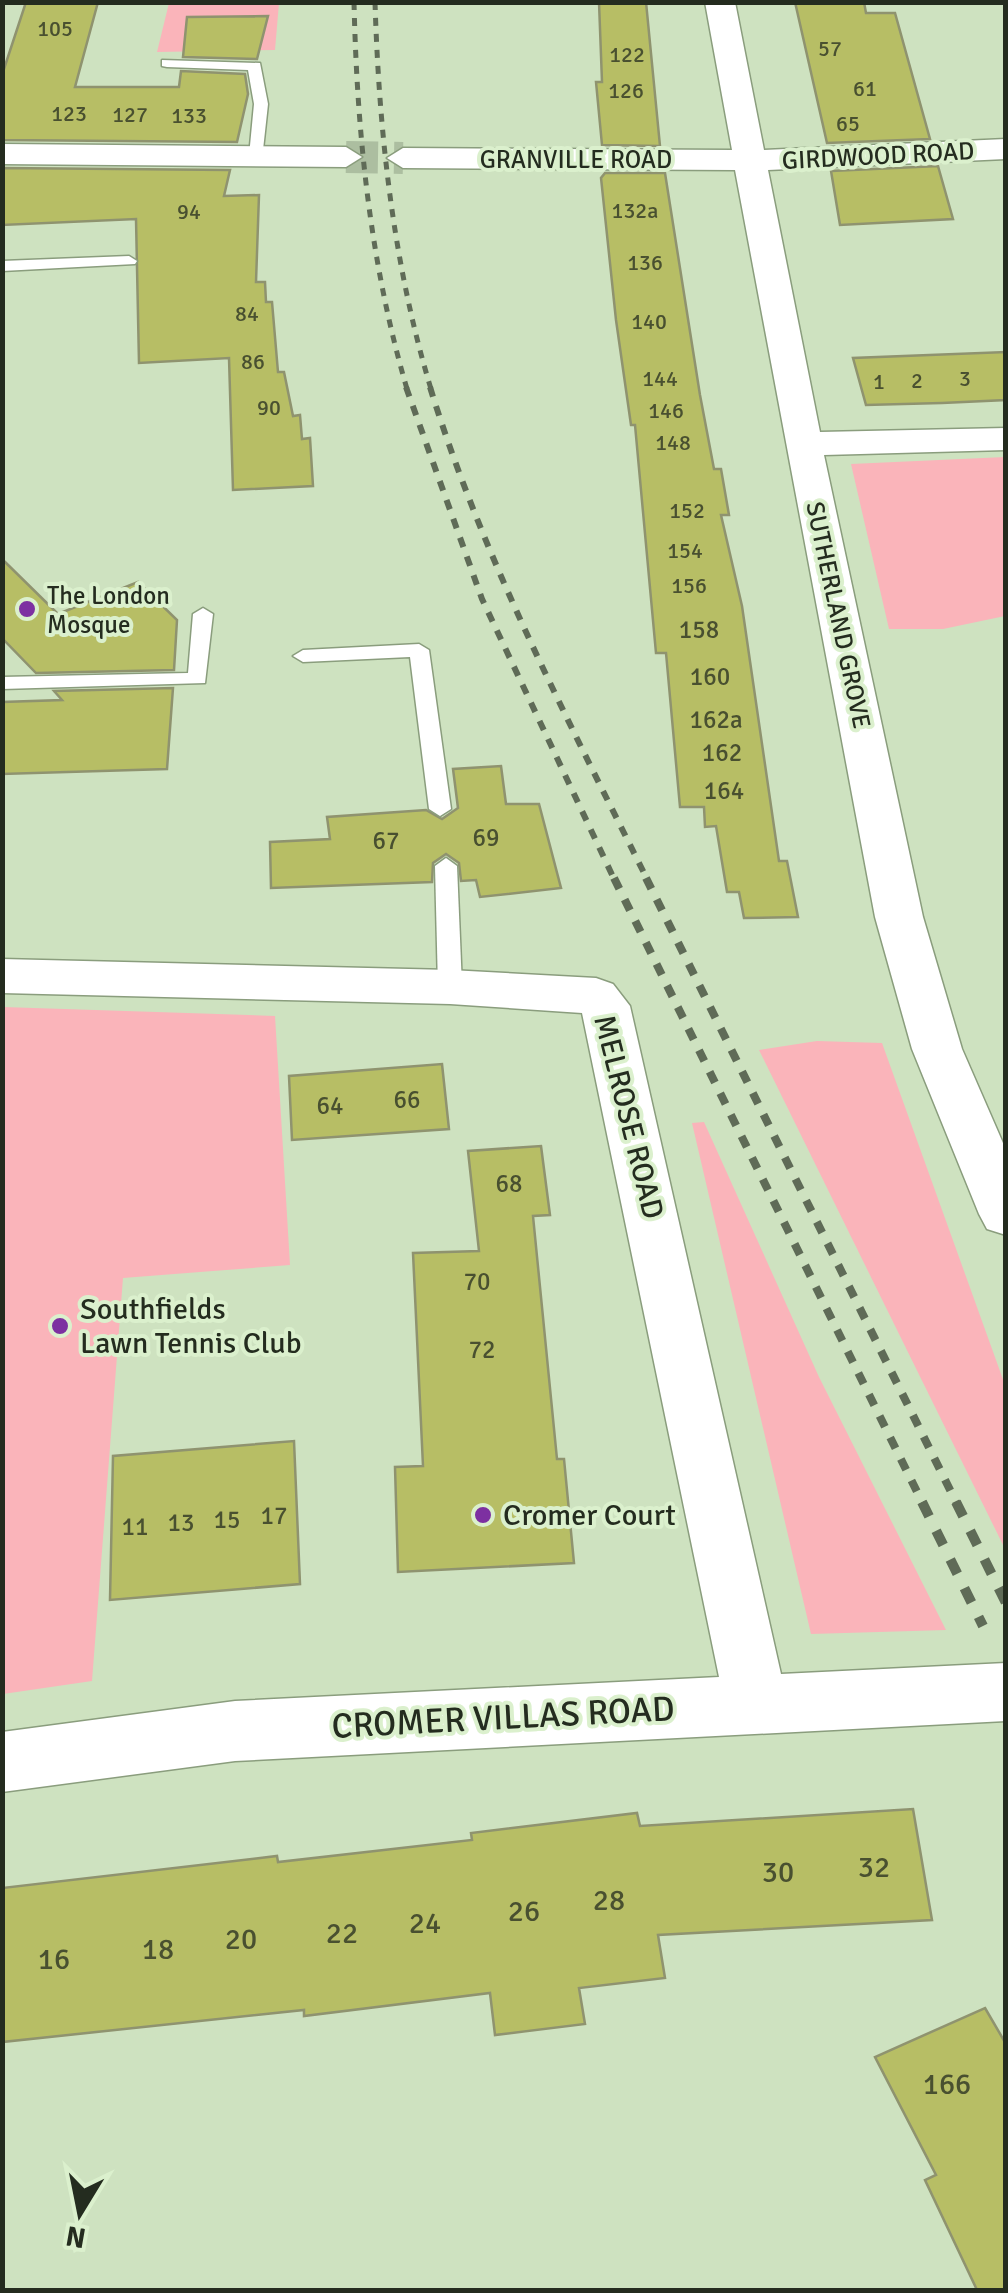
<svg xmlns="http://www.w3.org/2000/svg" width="1008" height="2293" viewBox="0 0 1008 2293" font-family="Signika,sans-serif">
<rect width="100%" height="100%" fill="#cee2c0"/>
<g fill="#fab4ba">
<path d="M 169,3 L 279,3 L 275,50 L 157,52 Z"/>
<path d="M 1005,457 L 1005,616 L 943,629 L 889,629 L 851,464 Z"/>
<path d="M 3,1007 L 275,1016 L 290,1265 L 123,1278 L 92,1681 L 3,1694 Z"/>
<path d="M 817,1041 L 882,1043 L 1005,1385 L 1005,1549 L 759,1050 Z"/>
<path d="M 704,1122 L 819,1377 L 946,1630 L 811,1634 L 692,1123 Z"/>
</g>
<g fill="#b7be65" stroke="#8f936f" stroke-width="2.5">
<path d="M 26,2 L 98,2 L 75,87 L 179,87 L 181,71 L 245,74 L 248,94 L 237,142 L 2,140 L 2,75 Z"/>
<path d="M 599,2 L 646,2 L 660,146 L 602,145 L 596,82 L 602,82 Z"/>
<path d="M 795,2 L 864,2 L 866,13 L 895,13 L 930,139 L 827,143 Z"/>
<path d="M 268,16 L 257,59 L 183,57 L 187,17 Z"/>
<path d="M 938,166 L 953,219 L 840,225 L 831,171 Z"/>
<path d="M 2,168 L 230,170 L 224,196 L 259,195 L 256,282 L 265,282 L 266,302 L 272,302 L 278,372 L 284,372 L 293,416 L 300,415 L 302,439 L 310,438 L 313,486 L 233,490 L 229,358 L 139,363 L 136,219 L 2,225 Z"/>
<path d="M 605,173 L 665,173 L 700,395 L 714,469 L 721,469 L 729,515 L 721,515 L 742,606 L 779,861 L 787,861 L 798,917 L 744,918 L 739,892 L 727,892 L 716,826 L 705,827 L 704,807 L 680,807 L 666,653 L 656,653 L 635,425 L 631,425 L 616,320 L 601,178 Z"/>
<path d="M 1006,352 L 1006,400 L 942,403 L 866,405 L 853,358 Z"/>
<path d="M 2,559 L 58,614 L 138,582 L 177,620 L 174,670 L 36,673 L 2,638 Z"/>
<path d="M 173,688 L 167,769 L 2,774 L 2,702 L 62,700 L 54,691 Z"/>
<path d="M 501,766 L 506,804 L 539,804 L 561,888 L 480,897 L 476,880 L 461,881 L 459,863 L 446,854 L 433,863 L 432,882 L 271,888 L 270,842 L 330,839 L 327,817 L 426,810 L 442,819 L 458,808 L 453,769 Z"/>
<path d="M 442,1064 L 449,1129 L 292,1140 L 289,1076 Z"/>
<path d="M 541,1146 L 550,1215 L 533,1216 L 557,1459 L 564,1459 L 574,1563 L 398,1572 L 395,1467 L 423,1466 L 413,1253 L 479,1251 L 468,1151 Z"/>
<path d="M 294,1441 L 300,1584 L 110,1600 L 113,1456 Z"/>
<path d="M 913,1809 L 932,1920 L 658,1935 L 665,1978 L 579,1988 L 585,2024 L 495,2035 L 490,1993 L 304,2016 L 304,2010 L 2,2042 L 2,1888 L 277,1856 L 278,1862 L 472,1840 L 471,1833 L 637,1813 L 640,1826 Z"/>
<path d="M 985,2008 L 1006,2044 L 1006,2290 L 977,2290 L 925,2180 L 936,2175 L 875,2057 Z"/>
</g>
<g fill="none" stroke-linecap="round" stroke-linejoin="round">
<path stroke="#acbea0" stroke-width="32" stroke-dasharray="32 16" stroke-linecap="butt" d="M 346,157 L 403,158"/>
<g stroke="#8a9d7d" stroke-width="3">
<g id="service">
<path d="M 162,60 L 260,63 L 268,104 L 262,159 L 249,156 L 254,104 L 248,70 L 167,67 L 162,66 Z"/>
<path d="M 129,256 L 137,261 L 135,264 L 2,271 L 2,261 Z"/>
<path d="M 203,608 L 213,614 L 205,683 L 2,689 L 2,677 L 188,673 L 193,614 Z"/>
<path d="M 419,644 L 429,650 L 451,809 L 440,816 L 429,809 L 410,657 L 303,662 L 293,656 L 303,650 Z"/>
<path d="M 446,858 L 457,866 L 462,987 L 450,995 L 438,987 L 435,866 Z"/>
</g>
</g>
<g stroke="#8a9d7d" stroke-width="3">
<g id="minor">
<path d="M 705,2 L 735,2 L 764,150 L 1006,139 L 1006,159 L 768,170 L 820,432 L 1006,428 L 1006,450 L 824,455 L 923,917 L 962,1049 L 1006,1150 L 1006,1235 L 987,1229 L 979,1214 L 912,1049 L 875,917 L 735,170 L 403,168 L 387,158 L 403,148 L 732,150 Z"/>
<path d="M 2,144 L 346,147 L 362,157 L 346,167 L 2,164 Z"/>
<path d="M 2,959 L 450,970 L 596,978 L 613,984 L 630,1006 L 781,1674 L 1006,1663 L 1006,1721 L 235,1761 L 2,1792 L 2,1732 L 235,1701 L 719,1677 L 582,1013 L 450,1004 L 2,993 Z"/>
</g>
</g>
<use href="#service" fill="#fff" fill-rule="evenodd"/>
<use href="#minor" fill="#fff" fill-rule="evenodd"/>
<g stroke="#5f6b57" stroke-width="5" stroke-dasharray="8 8" stroke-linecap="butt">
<path d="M 354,2 C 357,133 370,263 407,389"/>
<path d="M 375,2 C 379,132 393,264 431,389"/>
</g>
<g stroke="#5f6b57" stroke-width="6" stroke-dasharray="10 10" stroke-linecap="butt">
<path d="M 406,387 L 482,599 L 615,881"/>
<path d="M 430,387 C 483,559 568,720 648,881"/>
</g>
<g stroke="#5f6b57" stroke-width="8" stroke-dasharray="12 12" stroke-linecap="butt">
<path d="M 614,878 L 923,1504"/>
<path d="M 646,878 L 957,1504"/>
</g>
<g stroke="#5f6b57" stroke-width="10" stroke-dasharray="16 16" stroke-linecap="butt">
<path d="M 922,1502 L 983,1626"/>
<path d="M 956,1502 L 1006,1603"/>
</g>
</g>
<g fill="#7d30a1" stroke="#dbf0cd" stroke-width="4">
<circle cx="27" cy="609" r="10"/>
<circle cx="60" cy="1326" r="10"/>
<circle cx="483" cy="1515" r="10"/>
</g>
<g text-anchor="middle" stroke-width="8" stroke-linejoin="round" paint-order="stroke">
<g font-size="22" fill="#495030">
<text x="55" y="36">105</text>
<text x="830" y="56">57</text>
<text x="627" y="62">122</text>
<text x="865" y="96">61</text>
<text x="626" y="98">126</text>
<text x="69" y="121">123</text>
<text x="130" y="122">127</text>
<text x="189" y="123">133</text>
<text x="848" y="131">65</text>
<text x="635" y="218">132a</text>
<text x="189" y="219">94</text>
<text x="645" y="270">136</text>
<text x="247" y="321">84</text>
<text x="649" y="329">140</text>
<text x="253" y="369">86</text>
<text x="660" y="386">144</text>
<text x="965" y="386">3</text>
<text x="917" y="388">2</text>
<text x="879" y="389">1</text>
<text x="269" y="415">90</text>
<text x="666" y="418">146</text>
<text x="673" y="450">148</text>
<text x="687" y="518">152</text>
<text x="685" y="558">154</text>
<text x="689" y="593">156</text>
</g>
<g font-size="25" fill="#242c1f" stroke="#dbf0cd">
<text transform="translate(878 155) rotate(-3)" y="9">GIRDWOOD ROAD</text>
<text x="576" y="168">GRANVILLE ROAD</text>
<text transform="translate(839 615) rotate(78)" y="9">SUTHERLAND GROVE</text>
</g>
<g font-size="25" fill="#242c1f" stroke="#dbf0cd" text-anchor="start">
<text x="47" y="604">The London<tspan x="47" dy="29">Mosque</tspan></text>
</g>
<g font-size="25" fill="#495030">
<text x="699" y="638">158</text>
<text x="710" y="685">160</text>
<text x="716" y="728">162a</text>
<text x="722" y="761">162</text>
<text x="724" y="799">164</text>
<text x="486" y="846">69</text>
<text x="386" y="849">67</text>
<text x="407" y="1108">66</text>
<text x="330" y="1114">64</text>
<text x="509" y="1192">68</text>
<text x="477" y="1290">70</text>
<text x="482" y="1358">72</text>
<text x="274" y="1524">17</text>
<text x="227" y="1528">15</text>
<text x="181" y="1531">13</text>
<text x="135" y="1535">11</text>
</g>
<g font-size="30" fill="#242c1f" stroke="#dbf0cd">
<text transform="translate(629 1117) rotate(76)" y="10">MELROSE ROAD</text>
</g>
<g font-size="30" fill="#242c1f" stroke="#dbf0cd" text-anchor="start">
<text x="80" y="1319">Southfields<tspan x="80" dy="34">Lawn Tennis Club</tspan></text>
<text x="503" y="1525">Cromer Court</text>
</g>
<g font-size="30" fill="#495030">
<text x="874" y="1877">32</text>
<text x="778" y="1882">30</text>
<text x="609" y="1910">28</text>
<text x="524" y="1921">26</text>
<text x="425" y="1933">24</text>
<text x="342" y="1943">22</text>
<text x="241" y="1949">20</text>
<text x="158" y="1959">18</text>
<text x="54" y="1969">16</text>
<text x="947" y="2094">166</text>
</g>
<g font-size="35" fill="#242c1f" stroke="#dbf0cd">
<text transform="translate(503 1717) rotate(-3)" y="12">CROMER VILLAS ROAD</text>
</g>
</g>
<rect width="1008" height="2293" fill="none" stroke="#242c1f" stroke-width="10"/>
<g transform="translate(80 2213) rotate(190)" stroke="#dbf0cd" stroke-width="8" paint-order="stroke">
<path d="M0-8L18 38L0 25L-18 38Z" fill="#242c1f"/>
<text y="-15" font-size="28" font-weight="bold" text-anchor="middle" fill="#242c1f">N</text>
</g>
</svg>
